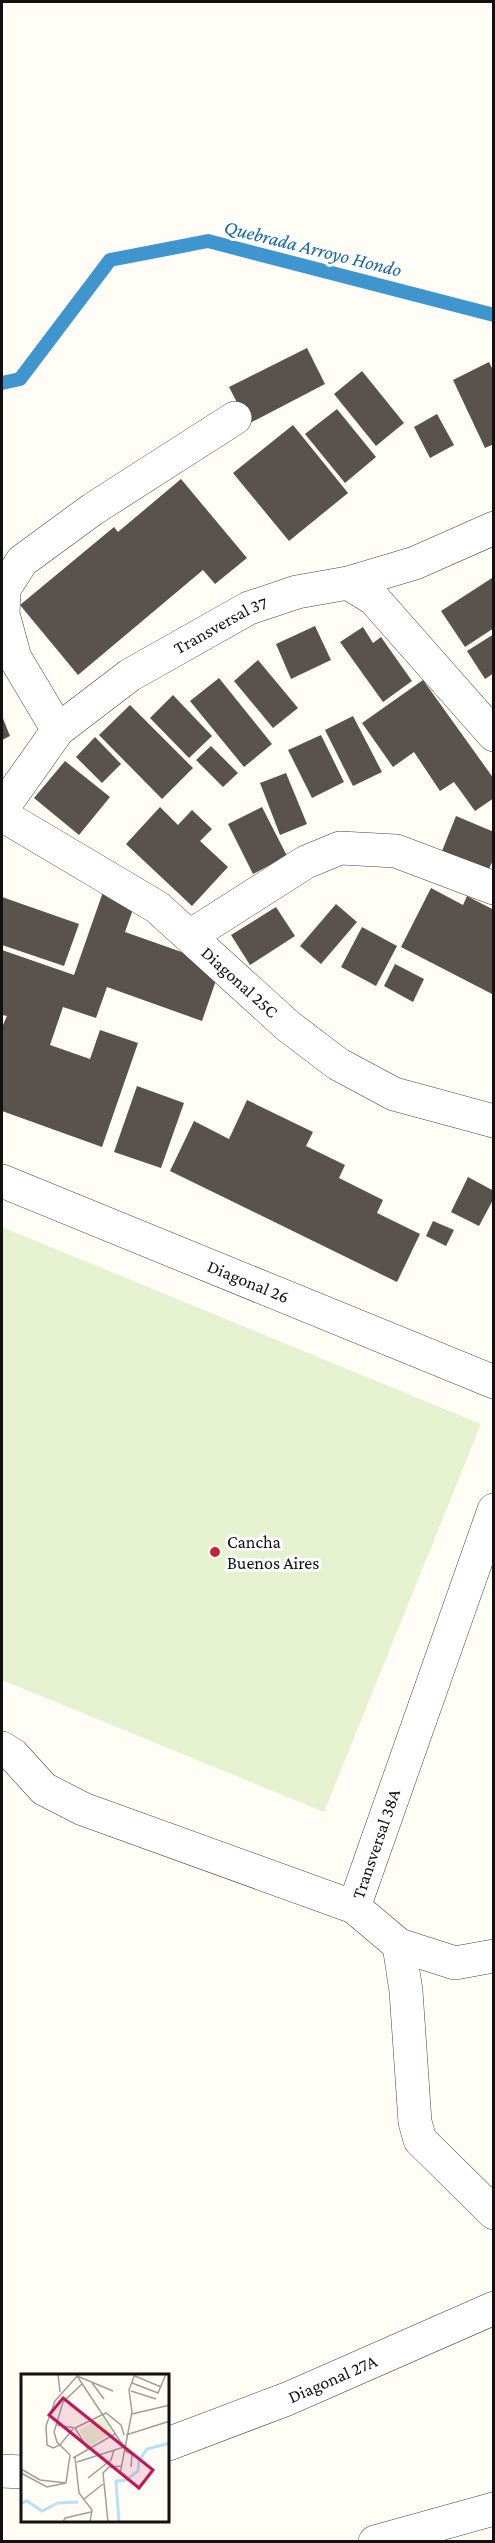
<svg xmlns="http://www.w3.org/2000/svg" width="495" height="2543" viewBox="0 0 495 2543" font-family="'Crimson Pro',serif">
<rect width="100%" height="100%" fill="#fffdf5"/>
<path fill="#e6f2cf" d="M 2,1227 L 481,1424 L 324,1812 L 2,1680 Z"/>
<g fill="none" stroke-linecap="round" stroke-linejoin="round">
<path stroke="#3f96cf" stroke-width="14" d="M 2,383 L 20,379 L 110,260 L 208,241 L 494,315"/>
</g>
<g fill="#5a524d">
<path d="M 307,348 L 325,384 L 248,424 L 229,387 Z"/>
<path d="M 489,362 L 494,372 L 494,444 L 485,448 L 453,380 Z"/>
<path d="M 362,371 L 404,423 L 376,446 L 334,394 Z"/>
<path d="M 337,409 L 376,457 L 345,483 L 305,434 Z"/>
<path d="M 437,414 L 454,445 L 430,458 L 414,427 Z"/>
<path d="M 293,425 L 348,493 L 289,541 L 233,473 Z"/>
<path d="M 181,479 L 247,558 L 215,584 L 203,570 L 78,675 L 20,605 L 114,527 L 118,532 Z"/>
<path d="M 492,578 L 494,628 L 465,647 L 441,611 Z"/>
<path d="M 315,626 L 331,660 L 291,679 L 276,644 Z"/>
<path d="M 363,627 L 373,643 L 381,637 L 412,681 L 383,702 L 340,642 Z"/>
<path d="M 494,634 L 494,673 L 485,679 L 467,651 Z"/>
<path d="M 258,660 L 298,708 L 273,728 L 234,681 Z"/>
<path d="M 219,678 L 272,744 L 244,767 L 190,701 Z"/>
<path d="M 423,680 L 494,779 L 494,798 L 475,811 L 454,782 L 440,791 L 414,752 L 393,767 L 362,723 Z"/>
<path d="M 173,695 L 212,736 L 189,758 L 150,718 Z"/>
<path d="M 130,705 L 193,768 L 162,799 L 99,735 Z"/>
<path d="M 2,716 L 10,736 L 2,740 Z"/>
<path d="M 353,716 L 382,772 L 353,786 L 325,730 Z"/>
<path d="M 321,735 L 344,782 L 312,798 L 288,750 Z"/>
<path d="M 95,737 L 121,764 L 102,783 L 76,757 Z"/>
<path d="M 211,746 L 238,773 L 223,787 L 196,760 Z"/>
<path d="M 65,761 L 110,797 L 79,835 L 34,798 Z"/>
<path d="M 286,773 L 307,824 L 280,835 L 260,783 Z"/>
<path d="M 160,807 L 178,825 L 192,810 L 212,829 L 200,841 L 228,867 L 192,906 L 126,844 Z"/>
<path d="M 262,807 L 287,856 L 253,874 L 228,824 Z"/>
<path d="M 456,816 L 494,832 L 494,858 L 488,871 L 442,851 Z"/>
<path d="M 431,888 L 463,905 L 467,896 L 494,910 L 494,995 L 401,947 Z"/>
<path d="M 104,889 L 136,901 L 125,932 L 221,966 L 202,1021 L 107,987 L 96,1018 L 63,1007 L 50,1045 L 90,1059 L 100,1030 L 138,1043 L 102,1147 L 2,1111 L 2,1027 L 7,1016 L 2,1015 L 2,950 L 74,975 Z"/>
<path d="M 2,897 L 79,924 L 64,966 L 2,945 Z"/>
<path d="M 336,904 L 357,922 L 321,964 L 300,946 Z"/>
<path d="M 276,907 L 295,936 L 250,965 L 231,935 Z"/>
<path d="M 362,927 L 397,946 L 376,986 L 341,967 Z"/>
<path d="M 395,964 L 424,979 L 413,1002 L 384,986 Z"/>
<path d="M 137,1086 L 184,1103 L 161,1168 L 114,1152 Z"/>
<path d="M 247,1100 L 313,1132 L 306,1146 L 345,1165 L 339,1178 L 383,1200 L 377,1213 L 420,1234 L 397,1282 L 170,1171 L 194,1121 L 229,1139 Z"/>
<path d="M 468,1177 L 494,1191 L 494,1198 L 479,1226 L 451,1212 Z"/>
<path d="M 433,1221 L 454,1230 L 446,1246 L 426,1236 Z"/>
</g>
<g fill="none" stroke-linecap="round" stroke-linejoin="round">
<g stroke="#444" stroke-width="34">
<g id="street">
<path d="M 348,583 L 374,599 L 494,735"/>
<path d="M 58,730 L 15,658 L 3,614 L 4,589 L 22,561 L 93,509 L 235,418"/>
<path id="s1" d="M 2,809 L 58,730 L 130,675 L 249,608 L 297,592 L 348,583 L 415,563 L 494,528"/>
<path id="s2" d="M 2,815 L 157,907 L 288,1026 L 338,1064 L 394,1094 L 494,1121"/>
<path d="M 190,936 L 306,862 L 340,848 L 396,851 L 494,888"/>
<path id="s3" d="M 2,1181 L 494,1382"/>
<path d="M 494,1510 L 354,1907 L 399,1945 L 455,1963 L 494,1956"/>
<path d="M 2,1748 L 13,1755 L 44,1789 L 83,1809 L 354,1907"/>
<path d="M 399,1945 L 406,1991 L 415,2122 L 420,2140 L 494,2213"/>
<path id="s4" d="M 168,2444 L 287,2399 L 494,2308"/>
<path d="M 2,2471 L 22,2472"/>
<path d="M 375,2542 L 494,2509"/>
</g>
</g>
<use href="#street" stroke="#fff" stroke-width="33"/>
</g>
<circle fill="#c4262e" stroke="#fff" stroke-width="2" cx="215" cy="1552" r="6"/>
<g text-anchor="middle" stroke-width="6" stroke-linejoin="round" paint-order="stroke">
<g font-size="18" fill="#111" stroke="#fff">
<text dy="6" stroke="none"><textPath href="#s1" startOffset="291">Transversal 37</textPath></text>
<text dy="6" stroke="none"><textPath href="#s2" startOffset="292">Diagonal 25C</textPath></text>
<text dy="6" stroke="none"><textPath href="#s3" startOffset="266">Diagonal 26</textPath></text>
<text transform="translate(376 1844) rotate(-71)" y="6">Transversal 38A</text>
<text dy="6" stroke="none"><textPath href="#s4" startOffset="177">Diagonal 27A</textPath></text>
</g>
<g font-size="18" fill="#111" stroke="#fff" text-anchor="start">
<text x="227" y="1548">Cancha<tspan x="227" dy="21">Buenos Aires</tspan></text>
</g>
<g font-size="20" font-style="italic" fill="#1768a6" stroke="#fff">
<text transform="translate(313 248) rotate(14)" y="7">Quebrada Arroyo Hondo</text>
</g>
</g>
<g transform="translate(21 2374)">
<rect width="148" height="148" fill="#fffdf5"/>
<path d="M 82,43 L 91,59 L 68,72 L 58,56 Z" fill="#e6f2cf"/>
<path fill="none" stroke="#b9e0f7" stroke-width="3" d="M 0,129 L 6,127 L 21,137 L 37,129 L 57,128M 98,148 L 95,107 L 105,106 L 117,97 L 118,86 L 126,75 L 149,69"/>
<path fill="none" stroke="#a09f9a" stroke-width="1.5" d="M 37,0 L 39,18M 56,2 L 103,73M 56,2 L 92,17M 114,2 L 140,13M 71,9 L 83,25M 111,9 L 137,19 L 145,0M 110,17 L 135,25M 111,40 L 149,31M 35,51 L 54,54 L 67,75M 54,54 L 85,39 L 100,51 L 103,61M 52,55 L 39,71 L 32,74 L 26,71 L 25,52 L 34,27 L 58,0M 105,61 L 149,47M 104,77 L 111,80 L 110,93M 54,83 L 58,119 L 71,136 L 69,148M 52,84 L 94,60M 56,88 L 103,73M 0,95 L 19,106 L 45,109M 0,99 L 26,113 L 45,109M 99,100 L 111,38 L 108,16 L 114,0M 67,104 L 90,86 L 93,76M 45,109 L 49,81 L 36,68 L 33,58 L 42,28 L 61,10M 63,125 L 82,110M 42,148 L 44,144 L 70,138M 87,148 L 82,99 L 88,93 L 101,92"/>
<path fill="#c2185b" fill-opacity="0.15" stroke="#c2185b" stroke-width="3" d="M 42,24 L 132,96 L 118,114 L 28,41 Z"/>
<rect width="148" height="148" fill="none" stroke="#111" stroke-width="3"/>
</g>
<rect width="495" height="2543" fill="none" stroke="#111111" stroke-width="6"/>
</svg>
